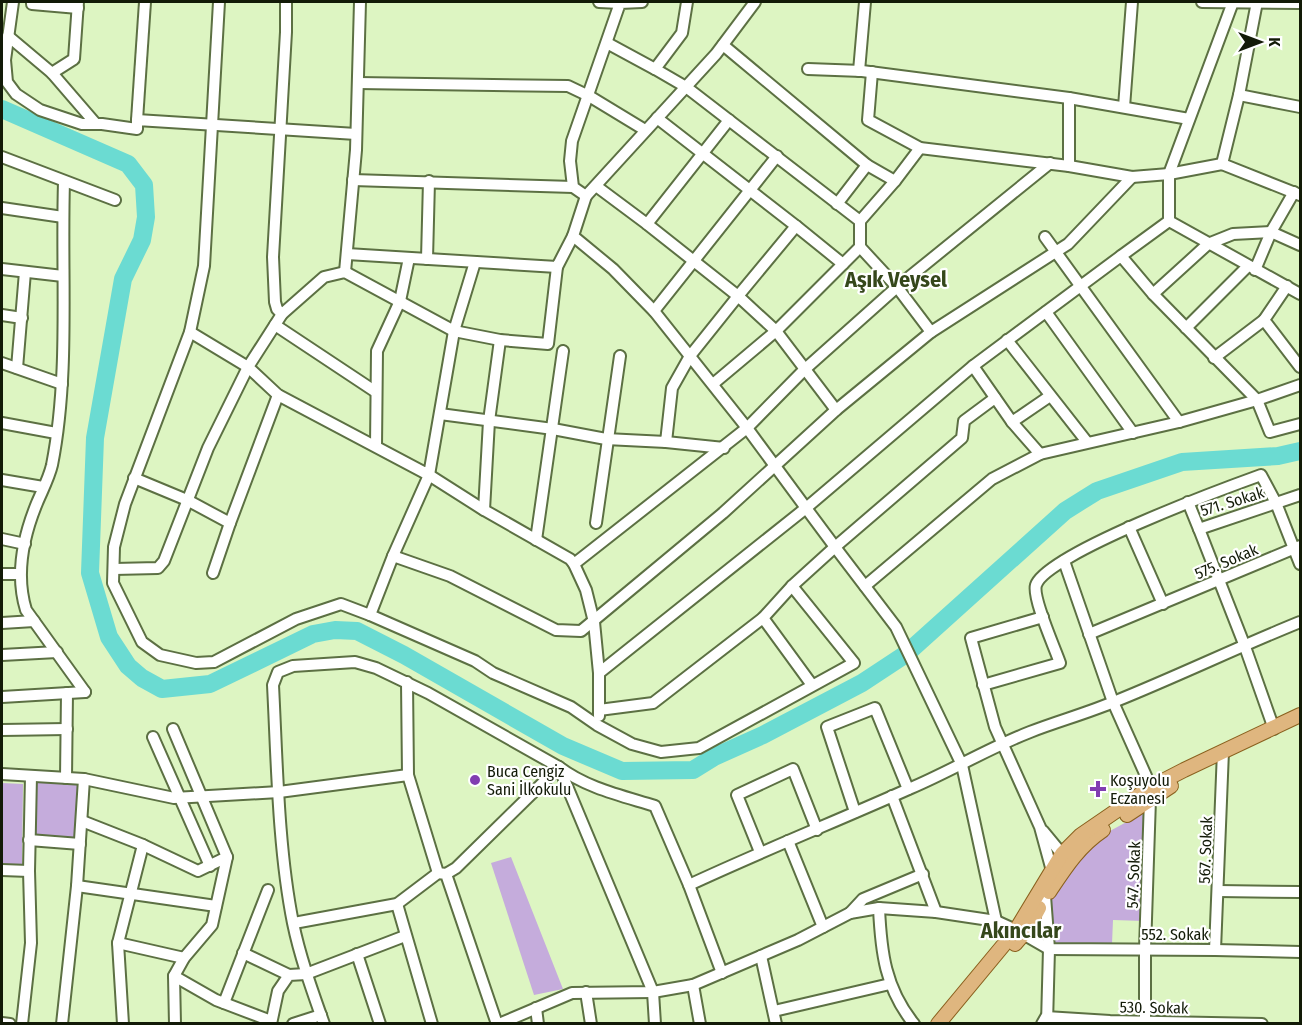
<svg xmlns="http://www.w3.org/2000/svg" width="1302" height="1025" viewBox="0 0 1302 1025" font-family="'Fira Sans Condensed',sans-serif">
<rect width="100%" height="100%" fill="#ddf5c2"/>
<g fill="#c5acdc">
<path d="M 31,776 L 84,779 L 80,844 L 29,840 Z"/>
<path d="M 2,783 L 23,784 L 22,864 L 2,864 Z"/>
<path d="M 1145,812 L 1144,921 L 1113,920 L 1112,944 L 1052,944 L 1052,893 L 1097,838 Z"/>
<path d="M 511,857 L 563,989 L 534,995 L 491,863 Z"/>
</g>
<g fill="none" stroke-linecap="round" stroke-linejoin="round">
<path stroke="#6bdbd2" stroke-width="18" d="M 2,109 L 128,164 L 144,185 L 146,217 L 142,240 L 123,279 L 95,438 L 90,573 L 109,637 L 128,666 L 142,678 L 162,689 L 210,684 L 313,634 L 335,630 L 357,631 L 404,655 L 563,746 L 622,771 L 693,770 L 714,757 L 763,735 L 862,683 L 906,654 L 1065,511 L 1097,491 L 1182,462 L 1278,456 L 1300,451"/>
<g stroke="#5c7043" stroke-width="14">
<g id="minor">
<path d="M 13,2 L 5,60 L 7,82 L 16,94 L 40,110 L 82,124 L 102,124 L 137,129 L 137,120 L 356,134"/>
<path d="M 32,2 L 32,4 L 78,8"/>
<path d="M 219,2 L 204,266 L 190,332 L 125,504 L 114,547 L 113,583 L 142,642 L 160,655 L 196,663 L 214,662 L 296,619 L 341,604 L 370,615"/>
<path d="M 599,2 L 620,3"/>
<path d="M 642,2 L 620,3 L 572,141 L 570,161 L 573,187 L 586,196 L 573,236 L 613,269 L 654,311 L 747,428 L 806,508 L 973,366 L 1121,256 L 1153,294 L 1257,400 L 1270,432 L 1300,424"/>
<path d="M 687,2 L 682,33 L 655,69 L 686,87 L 860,221"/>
<path d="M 1202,2 L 1300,3"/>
<path d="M 1257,2 L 1239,95 L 1222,164 L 1300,195"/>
<path d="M 8,36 L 52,73 L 96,124"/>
<path d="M 607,43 L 655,69"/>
<path d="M 723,45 L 867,165 L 895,181"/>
<path d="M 808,69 L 862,71 L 1069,98 L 1189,119"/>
<path d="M 859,71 L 865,2"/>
<path d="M 872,72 L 868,120 L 920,148 L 1069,166 L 1132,177 L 1169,174 L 1222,164"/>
<path d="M 52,73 L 74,59 L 78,2"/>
<path d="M 358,83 L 568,86 L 589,96 L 645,130"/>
<path d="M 1239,95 L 1300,107"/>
<path d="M 1124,107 L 1132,2"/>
<path d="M 137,120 L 145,2"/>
<path d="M 2,157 L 115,200"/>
<path d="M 1069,166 L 1069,98"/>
<path d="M 353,180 L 573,187"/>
<path d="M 64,182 C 61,275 70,374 52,465 C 49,478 42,491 37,503 C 23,537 15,574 26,610 L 85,692"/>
<path d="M 596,186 L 647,224 L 729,120"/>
<path d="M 586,196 L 716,54 L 755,2"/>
<path d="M 837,204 L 867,165"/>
<path d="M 2,208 L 63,217"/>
<path d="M 1169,221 L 1300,294"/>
<path d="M 647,224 L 738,296 L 796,226 L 657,118"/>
<path d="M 1045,237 L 1179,422 L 1257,400 L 1300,385"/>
<path d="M 860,247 L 860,221 L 895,181 L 920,148"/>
<path d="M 347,254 L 557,267 L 573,236"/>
<path d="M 1121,256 L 1169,221 L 1169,174 L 1233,2"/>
<path d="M 427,259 L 429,181"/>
<path d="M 843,264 L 860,247 L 897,287 L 931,332 L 1068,244 L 1132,177"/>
<path d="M 2,269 L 63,276"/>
<path d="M 1255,270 L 1271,232 L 1294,192"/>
<path d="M 345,272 L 356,150 L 360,2"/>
<path d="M 1287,286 L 1264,320 L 1300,367"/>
<path d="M 1153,294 L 1208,244 L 1233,234 L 1271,232 L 1300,245"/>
<path d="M 654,311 L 777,156"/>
<path d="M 1046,312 L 1133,433"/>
<path d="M 282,314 L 277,309 L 275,302 L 273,257 L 286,32 L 286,2"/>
<path d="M 2,315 L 22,318"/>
<path d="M 275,325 L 376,392"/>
<path d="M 1186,328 L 1248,266"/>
<path d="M 190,332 L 248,367 L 278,395 L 429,475 L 454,331 L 475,262"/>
<path d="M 500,340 L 489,421 L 484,510 L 570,559 L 574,564 L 747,428 L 804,370 L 897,287 L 1050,163"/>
<path d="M 1007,340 L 1087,442"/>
<path d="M 1214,358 L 1264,320"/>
<path d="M 2,363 L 62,384"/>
<path d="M 973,366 L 1012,422 L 1040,454"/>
<path d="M 17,368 L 25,272"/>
<path d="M 713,384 L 776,331 L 843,264 L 796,226"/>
<path d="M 440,414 L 553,429 L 606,439 L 666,442 L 672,388 L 690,356 L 738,296 L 776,331 L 836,410"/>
<path d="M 1012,422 L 1050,396"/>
<path d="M 2,423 L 56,433"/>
<path d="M 666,442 L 724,448"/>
<path d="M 376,446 L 377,351 L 400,301 L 409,258"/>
<path d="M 134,478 L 187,500 L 230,523"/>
<path d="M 2,480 L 43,487"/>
<path d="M 1188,502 L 1199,529 L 1300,495"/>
<path d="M 484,510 L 429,475 L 393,556 L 370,615 L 475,661 L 493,673 L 571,707 L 597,725 L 632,744 L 661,752 L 699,748 L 854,663 L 792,586"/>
<path d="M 596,523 L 620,356"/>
<path d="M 1129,527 L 1163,604"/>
<path d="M 1199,529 L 1244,644 L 1274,729"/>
<path d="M 2,539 L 25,544"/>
<path d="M 536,540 L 563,351"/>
<path d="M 393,556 L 450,576 L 556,630 L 581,631 L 723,513 L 836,410 L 931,332"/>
<path d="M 1064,561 L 1113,702 L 1151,787"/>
<path d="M 574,564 L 586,590 L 594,622 L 599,673 L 599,716"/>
<path d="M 114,569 L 158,568 L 164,561 L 208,448 L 248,367 L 282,314 L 324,277 L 345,272 L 454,331 L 500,340 L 548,344 L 557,267"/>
<path d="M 213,573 L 230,523 L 278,395"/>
<path d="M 2,574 L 20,574"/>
<path d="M 865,586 L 992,479 L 1040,454 L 1179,422"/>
<path d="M 1043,617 L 971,638 L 995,727 L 1040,827 L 1052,871"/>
<path d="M 763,618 L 812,685"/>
<path d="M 2,623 L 34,621"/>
<path d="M 1089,634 L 1300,546"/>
<path d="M 2,655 L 57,652"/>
<path d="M 599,673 L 806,508 L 835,547 L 962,438 L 964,421 L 995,398"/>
<path d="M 407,682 L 408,775 L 438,873 L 446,874 L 497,1024"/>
<path d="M 983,685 L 1060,663 C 1055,648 1032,598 1036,585 C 1046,554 1225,488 1261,475 L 1276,503 L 1300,564"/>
<path d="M 2,697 L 85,692"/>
<path d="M 599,710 L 653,703 L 763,618 L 792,586 L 835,547 L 896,627 L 962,765 L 996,921"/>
<path d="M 173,729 L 227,857 L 212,925 L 184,958 L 174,976 L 175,1024"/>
<path d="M 2,730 L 67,729"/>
<path d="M 153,737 L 210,866"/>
<path d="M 2,774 L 84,779 L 174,798 L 279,792 L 408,775"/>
<path d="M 66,778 L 67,693"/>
<path d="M 892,796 L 936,912"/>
<path d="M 855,812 L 827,727 L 875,708 L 908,789"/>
<path d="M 82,821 L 143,845 L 198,871 L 227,857"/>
<path d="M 1043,831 L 1062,854"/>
<path d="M 29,840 L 80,844"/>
<path d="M 788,841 L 823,927"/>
<path d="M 760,852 L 737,795 L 793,769 L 817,830"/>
<path d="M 2,870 L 29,871"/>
<path d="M 446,874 L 456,868 L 559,767 C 586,788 623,796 655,806 L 689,885 L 722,973"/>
<path d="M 689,885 C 762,851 837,821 911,788 C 951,771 989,748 1030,732 C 1058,721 1088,713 1116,701 C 1178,676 1238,647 1300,622"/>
<path d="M 77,886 L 216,906"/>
<path d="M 1218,891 L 1300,892"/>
<path d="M 1045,896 L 1049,949 L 1047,1023"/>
<path d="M 397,904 L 432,1024"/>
<path d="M 879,908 C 881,952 885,988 914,1024"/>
<path d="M 850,913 L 863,899 L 923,874"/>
<path d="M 294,923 L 397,904 L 438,873"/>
<path d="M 118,943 L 184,958"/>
<path d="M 1215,950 L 1223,751"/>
<path d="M 243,953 L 289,975"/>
<path d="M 357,954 L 380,1024"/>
<path d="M 761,956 L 776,1024"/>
<path d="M 174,976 L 216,1000 L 271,1021"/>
<path d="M 693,985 L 700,1024"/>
<path d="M 586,992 L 591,1024"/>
<path d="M 224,1003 L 268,890"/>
<path d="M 536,1008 L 538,1024"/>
<path d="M 774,1011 L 890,984"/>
<path d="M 2,1023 L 10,1024"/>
<path d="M 22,1024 L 31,943 L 29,871 L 31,776"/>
<path d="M 62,1024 L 77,886 L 84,779"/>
<path d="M 123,1024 L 118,943 L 143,845"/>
<path d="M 271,1024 L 278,991 L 289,975 L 306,974 L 405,936"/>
<path d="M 293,1024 L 321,1015"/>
<path d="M 324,1024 C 312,990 300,957 293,923 C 278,848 277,762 273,685 L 278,672 L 293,666 L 355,662 L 376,668 L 428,693 L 559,767 L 653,992 L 655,1024"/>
<path d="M 499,1024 L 572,993 L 653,992 L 693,985 L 798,940 L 850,913 L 879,908 L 936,912 L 996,921 L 1016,930 L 1049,949 L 1215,950 L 1300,952"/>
<path d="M 1042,1024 L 1046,1017 L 1110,1021 L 1262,1024"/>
<path d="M 1145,1024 L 1145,949 L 1150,799"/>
</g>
</g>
<g stroke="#8a601e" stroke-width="16">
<g id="major">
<path d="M 1127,815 L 1171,786"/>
<path d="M 1049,892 C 1065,868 1079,846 1103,830"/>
<path d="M 1015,944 L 1027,930 L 1039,908"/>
<path d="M 938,1024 L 1016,930 L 1062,854 L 1081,835 L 1151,787 L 1184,770 L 1300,715"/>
</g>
</g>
<use href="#minor" stroke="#fff" stroke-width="10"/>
<use href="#major" stroke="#dfb67f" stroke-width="14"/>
</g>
<g fill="#813db1" stroke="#fff" stroke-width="2">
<circle cx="475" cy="780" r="6"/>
<path d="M1095 780h6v6h6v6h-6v6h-6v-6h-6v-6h6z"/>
</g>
<g text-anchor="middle" stroke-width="4.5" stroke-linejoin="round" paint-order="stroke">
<g font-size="16" fill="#121a07" stroke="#fff">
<text transform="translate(1232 501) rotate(-17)" y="6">571. Sokak</text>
<text transform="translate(1226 561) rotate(-23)" y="6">575. Sokak</text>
<text transform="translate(1205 850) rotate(-88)" y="6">567. Sokak</text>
<text transform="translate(1133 875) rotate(-88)" y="6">547. Sokak</text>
<text x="1175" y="940">552. Sokak</text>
<text transform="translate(1154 1007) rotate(1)" y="6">530. Sokak</text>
</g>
<g font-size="16" fill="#121a07" stroke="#fff" text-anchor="start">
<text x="487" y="777">Buca Cengiz<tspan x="487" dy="18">Sani İlkokulu</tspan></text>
<text x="1110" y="786">Koşuyolu<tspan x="1110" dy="18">Eczanesi</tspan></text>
</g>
<g font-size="22" font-weight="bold" fill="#35471b" stroke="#fff">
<text x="896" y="287">Aşık Veysel</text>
<text x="1021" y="938">Akıncılar</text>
</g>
</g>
<rect width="1302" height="1025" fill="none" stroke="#121a07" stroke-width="6"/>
<g transform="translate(1260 42) rotate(90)" stroke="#ffffff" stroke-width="4.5" paint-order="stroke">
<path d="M0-4.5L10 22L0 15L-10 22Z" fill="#121a07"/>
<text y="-9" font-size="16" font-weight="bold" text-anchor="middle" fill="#121a07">K</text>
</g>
</svg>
